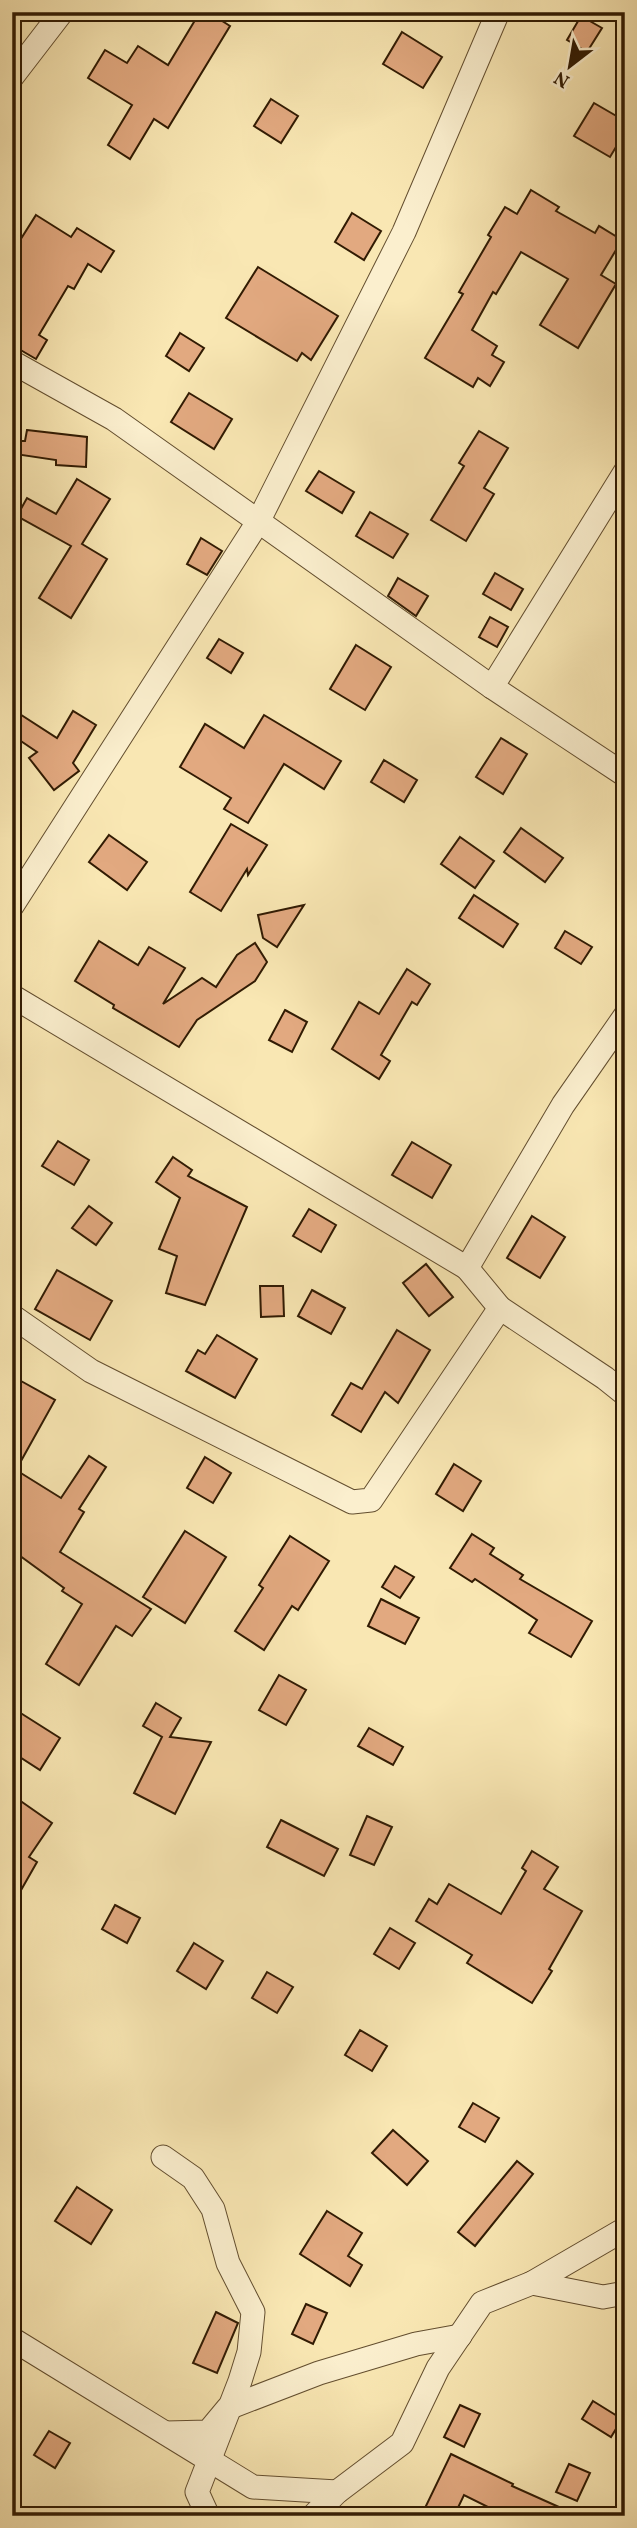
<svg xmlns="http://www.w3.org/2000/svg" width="637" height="2528" viewBox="0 0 637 2528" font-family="Vollkorn,serif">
<rect width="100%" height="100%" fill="#f9e7b3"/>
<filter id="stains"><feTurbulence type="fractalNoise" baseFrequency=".00286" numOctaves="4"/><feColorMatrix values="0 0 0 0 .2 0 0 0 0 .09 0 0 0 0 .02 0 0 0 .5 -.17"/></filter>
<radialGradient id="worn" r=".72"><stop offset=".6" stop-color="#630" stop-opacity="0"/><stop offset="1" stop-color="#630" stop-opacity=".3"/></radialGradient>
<g fill="#e2a980" stroke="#311b03" stroke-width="2">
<path d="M 200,12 L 208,12 L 230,26 L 168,128 L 154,119 L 130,159 L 108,145 L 132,105 L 88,78 L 105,50 L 127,63 L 138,46 L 168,65 Z"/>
<path d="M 581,16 L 602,28 L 587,52 L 567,40 Z"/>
<path d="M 402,32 L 442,57 L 423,88 L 383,64 Z"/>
<path d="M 271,99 L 298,116 L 281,143 L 254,126 Z"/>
<path d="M 594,103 L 625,121 L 625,132 L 610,157 L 574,136 Z"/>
<path d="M 531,190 L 559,207 L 556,211 L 595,233 L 599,226 L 622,240 L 601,275 L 616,284 L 578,348 L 540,325 L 568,279 L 521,252 L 496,294 L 493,292 L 472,330 L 497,346 L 492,355 L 504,362 L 490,386 L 478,378 L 473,387 L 425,358 L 463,294 L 459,292 L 491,237 L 488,235 L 505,207 L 517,214 Z"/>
<path d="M 352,213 L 381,231 L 364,260 L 335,242 Z"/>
<path d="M 36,215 L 71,237 L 77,228 L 114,251 L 101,272 L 88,264 L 74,289 L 68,286 L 39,335 L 47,340 L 36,359 L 12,345 L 12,253 Z"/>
<path d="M 258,267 L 338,316 L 311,360 L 302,353 L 297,361 L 226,318 Z"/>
<path d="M 180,333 L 204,348 L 189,371 L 166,356 Z"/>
<path d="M 189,393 L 232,419 L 214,449 L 171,422 Z"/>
<path d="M 27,430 L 87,437 L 86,467 L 56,465 L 56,460 L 15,454 L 16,441 L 25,441 Z"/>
<path d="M 479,431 L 508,448 L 484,488 L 494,494 L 466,541 L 431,520 L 464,466 L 459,463 Z"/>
<path d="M 319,471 L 354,492 L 342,513 L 306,491 Z"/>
<path d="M 77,479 L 110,499 L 82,544 L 107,559 L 71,618 L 39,598 L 71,546 L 17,516 L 27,498 L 56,514 Z"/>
<path d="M 370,512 L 408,534 L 393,558 L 356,536 Z"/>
<path d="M 201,538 L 222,551 L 207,575 L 187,564 Z"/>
<path d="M 495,573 L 523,589 L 511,610 L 483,594 Z"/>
<path d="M 398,578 L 428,596 L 416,616 L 388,596 Z"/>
<path d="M 490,617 L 508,627 L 497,647 L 479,637 Z"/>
<path d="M 219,639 L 243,653 L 231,673 L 207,658 Z"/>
<path d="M 356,645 L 391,667 L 365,710 L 330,689 Z"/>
<path d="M 12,709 L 57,738 L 73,711 L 96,725 L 73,763 L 79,771 L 54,790 L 29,758 L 37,752 L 12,735 Z"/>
<path d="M 264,715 L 341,761 L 324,789 L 284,764 L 248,823 L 224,809 L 231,798 L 180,767 L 205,724 L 244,748 Z"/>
<path d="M 501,738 L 527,754 L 503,794 L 476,777 Z"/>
<path d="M 384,760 L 417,780 L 404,802 L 371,782 Z"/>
<path d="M 231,824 L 267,845 L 248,875 L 247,869 L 221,911 L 190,892 Z"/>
<path d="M 521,828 L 563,858 L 545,882 L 504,852 Z"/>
<path d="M 109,835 L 147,862 L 127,890 L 89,862 Z"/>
<path d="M 460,837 L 494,861 L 475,888 L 441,864 Z"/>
<path d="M 474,895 L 518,924 L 503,947 L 459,918 Z"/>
<path d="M 304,905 L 277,947 L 263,938 L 258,915 Z"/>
<path d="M 565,931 L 592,947 L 581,964 L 555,948 Z"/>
<path d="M 99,941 L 138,965 L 149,947 L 185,968 L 163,1004 L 202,978 L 216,987 L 237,955 L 255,943 L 267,962 L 255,981 L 197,1020 L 179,1047 L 113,1008 L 114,1005 L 75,981 Z"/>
<path d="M 407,969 L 430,984 L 417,1005 L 412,1002 L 381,1055 L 390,1061 L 379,1079 L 332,1049 L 359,1002 L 379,1014 Z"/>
<path d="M 285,1010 L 307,1022 L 292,1052 L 269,1040 Z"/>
<path d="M 58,1141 L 89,1160 L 74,1185 L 42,1166 Z"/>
<path d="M 412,1142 L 451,1165 L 432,1198 L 392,1175 Z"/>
<path d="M 173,1157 L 192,1170 L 188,1176 L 247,1207 L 205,1305 L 166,1293 L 177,1256 L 159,1249 L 180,1198 L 156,1182 Z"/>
<path d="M 89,1206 L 112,1223 L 96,1245 L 72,1228 Z"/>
<path d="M 309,1209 L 336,1225 L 321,1252 L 293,1236 Z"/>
<path d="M 532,1216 L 565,1237 L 540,1278 L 507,1258 Z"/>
<path d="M 426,1264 L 453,1297 L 429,1316 L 403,1283 Z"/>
<path d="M 57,1270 L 112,1301 L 90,1340 L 35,1309 Z"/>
<path d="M 260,1286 L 283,1286 L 284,1316 L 261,1317 Z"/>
<path d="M 312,1290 L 345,1308 L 331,1334 L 298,1316 Z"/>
<path d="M 397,1330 L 430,1350 L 398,1403 L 385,1392 L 361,1432 L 332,1415 L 351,1383 L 362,1389 Z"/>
<path d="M 217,1335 L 257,1359 L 235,1398 L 186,1371 L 198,1350 L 205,1354 Z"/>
<path d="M 21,1381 L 55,1400 L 16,1470 L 61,1498 L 89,1456 L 106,1467 L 79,1509 L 84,1512 L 60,1552 L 151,1609 L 132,1636 L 116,1626 L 79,1685 L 46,1664 L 82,1604 L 62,1591 L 64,1588 L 12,1550 L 12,1397 Z"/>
<path d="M 205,1457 L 231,1473 L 213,1503 L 187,1488 Z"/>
<path d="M 454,1464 L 481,1481 L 463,1511 L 436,1494 Z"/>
<path d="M 185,1531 L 226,1557 L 185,1623 L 143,1597 Z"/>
<path d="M 472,1534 L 494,1548 L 490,1554 L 523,1575 L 520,1579 L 592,1621 L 571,1657 L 529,1633 L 537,1620 L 475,1579 L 472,1582 L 450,1568 Z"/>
<path d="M 290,1536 L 329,1561 L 298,1610 L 292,1606 L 264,1650 L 235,1631 L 263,1588 L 259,1585 Z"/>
<path d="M 395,1566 L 414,1577 L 400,1598 L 382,1587 Z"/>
<path d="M 381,1599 L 419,1618 L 405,1644 L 368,1626 Z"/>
<path d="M 279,1675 L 306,1690 L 286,1725 L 259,1710 Z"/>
<path d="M 156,1703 L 181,1718 L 170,1737 L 211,1742 L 175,1814 L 134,1793 L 162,1737 L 143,1726 Z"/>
<path d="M 19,1712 L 60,1738 L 40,1770 L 12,1752 L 12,1723 Z"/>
<path d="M 369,1728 L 403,1747 L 393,1765 L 358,1746 Z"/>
<path d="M 12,1795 L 52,1823 L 29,1857 L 37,1862 L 12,1906 Z"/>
<path d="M 367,1816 L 392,1827 L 374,1865 L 350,1855 Z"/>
<path d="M 281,1820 L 338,1849 L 324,1876 L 267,1847 Z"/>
<path d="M 532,1851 L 558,1867 L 544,1889 L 582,1911 L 549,1969 L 552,1971 L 532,2003 L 467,1963 L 472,1955 L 416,1921 L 429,1899 L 437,1904 L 449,1884 L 501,1914 L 526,1871 L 522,1868 Z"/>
<path d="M 115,1905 L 140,1918 L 127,1943 L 102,1929 Z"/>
<path d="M 390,1928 L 415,1943 L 399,1969 L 374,1954 Z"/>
<path d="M 194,1943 L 223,1961 L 206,1989 L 177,1971 Z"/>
<path d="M 267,1972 L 293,1987 L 277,2013 L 252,1998 Z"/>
<path d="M 360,2030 L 387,2046 L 372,2071 L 345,2055 Z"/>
<path d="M 473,2103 L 499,2118 L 485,2142 L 459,2127 Z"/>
<path d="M 393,2130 L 428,2161 L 407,2185 L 372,2153 Z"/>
<path d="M 517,2161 L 533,2174 L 475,2246 L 458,2232 Z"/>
<path d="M 77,2187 L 112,2210 L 91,2244 L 55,2221 Z"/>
<path d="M 327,2211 L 362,2233 L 348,2256 L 362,2265 L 350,2286 L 300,2254 Z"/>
<path d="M 306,2304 L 327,2313 L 313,2344 L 292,2334 Z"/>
<path d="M 216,2312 L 238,2323 L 217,2373 L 193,2363 Z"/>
<path d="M 593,2401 L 622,2419 L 611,2437 L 582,2419 Z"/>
<path d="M 460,2405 L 480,2414 L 464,2447 L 444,2437 Z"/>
<path d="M 49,2431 L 70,2443 L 55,2468 L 34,2455 Z"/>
<path d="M 451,2454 L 513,2484 L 512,2486 L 579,2516 L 506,2516 L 464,2495 L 454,2516 L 435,2516 L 424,2510 Z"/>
<path d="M 569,2464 L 590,2473 L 577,2501 L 556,2492 Z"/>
</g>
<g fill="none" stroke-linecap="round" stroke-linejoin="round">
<g stroke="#634e2f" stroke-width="25">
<g id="minor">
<path d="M 12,77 L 62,12"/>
<path d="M 12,362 L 114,419 L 492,687 L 625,775"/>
<path d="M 492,687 L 625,472"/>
<path d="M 12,906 L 258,522 L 404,232 L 498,12"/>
<path d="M 12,996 L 467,1268 L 500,1308 L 605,1378 L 625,1394"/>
<path d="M 467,1268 L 563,1105 L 625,1016"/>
<path d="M 12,1316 L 91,1371 L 352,1502 L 371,1500 L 500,1308"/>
<path d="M 163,2157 L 193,2178 L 213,2209 L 228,2263 L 253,2312 L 249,2352 L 240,2381 L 197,2492 L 208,2516"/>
<path d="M 532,2283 L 603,2297 L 625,2293"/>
<path d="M 12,2339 L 253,2487 L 337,2492"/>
<path d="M 166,2433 L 208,2432 L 228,2408 L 319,2373 L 416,2344 L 460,2336"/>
<path d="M 313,2516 L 337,2492 L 402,2443 L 438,2368 L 482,2303 L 532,2283 L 625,2229"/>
</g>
</g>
<use href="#minor" stroke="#fbefce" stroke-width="23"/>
</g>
<rect width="637" height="2528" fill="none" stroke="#f9e7b3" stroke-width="42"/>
<rect x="14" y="14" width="609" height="2500" fill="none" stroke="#311b03" stroke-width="3.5"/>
<rect x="21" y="21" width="595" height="2486" fill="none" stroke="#311b03" stroke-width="2"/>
<g transform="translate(570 66) rotate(211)" stroke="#fbefce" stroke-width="5" paint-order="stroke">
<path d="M0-5L12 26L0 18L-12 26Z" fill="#311b03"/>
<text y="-10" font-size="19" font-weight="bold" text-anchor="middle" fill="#311b03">N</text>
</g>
<rect width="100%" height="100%" filter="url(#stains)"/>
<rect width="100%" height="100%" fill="url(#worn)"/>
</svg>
